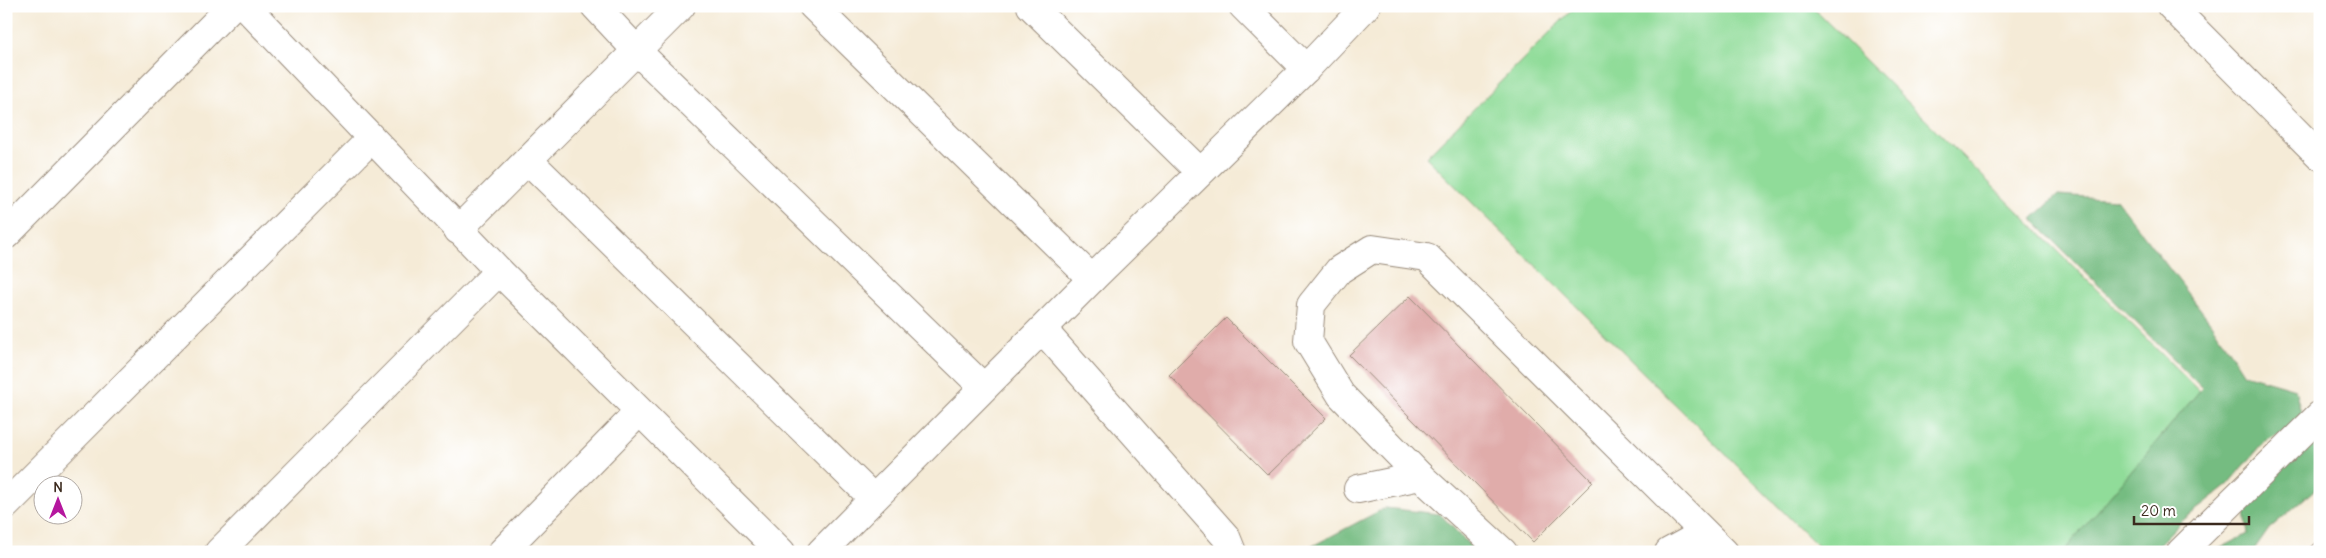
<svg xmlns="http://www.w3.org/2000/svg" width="2326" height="558" viewBox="0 0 2326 558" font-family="Delius,sans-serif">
<rect width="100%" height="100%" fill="#fff"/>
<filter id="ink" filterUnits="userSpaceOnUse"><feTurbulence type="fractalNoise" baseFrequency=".02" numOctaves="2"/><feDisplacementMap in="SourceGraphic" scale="10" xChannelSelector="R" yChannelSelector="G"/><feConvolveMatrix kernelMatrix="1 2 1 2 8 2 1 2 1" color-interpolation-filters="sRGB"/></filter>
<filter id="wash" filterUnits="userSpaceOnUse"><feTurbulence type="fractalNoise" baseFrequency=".0096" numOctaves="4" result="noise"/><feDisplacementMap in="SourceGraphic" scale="20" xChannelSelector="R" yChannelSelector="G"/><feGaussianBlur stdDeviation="1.12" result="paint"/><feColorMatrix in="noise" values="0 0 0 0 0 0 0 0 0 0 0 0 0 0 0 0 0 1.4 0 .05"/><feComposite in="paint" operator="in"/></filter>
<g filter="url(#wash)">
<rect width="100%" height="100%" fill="#f5ebd7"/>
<path fill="#90dc99" stroke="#66835c" d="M 1576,6 L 1811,6 L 2222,414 L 2084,552 L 1824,552 L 1426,157 Z"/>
<g fill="#74bc81" stroke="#587350">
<path d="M 2058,195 L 2116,199 L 2211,323 L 2244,374 L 2295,389 L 2303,421 L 2264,442 L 2228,485 L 2182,521 L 2151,552 L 2063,552 L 2202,388 L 2032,219 Z"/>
<path d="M 2320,406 L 2320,485 L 2269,529 L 2253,552 L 2213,552 L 2248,534 L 2242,489 Z"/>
<path d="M 1385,508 L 1440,514 L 1476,552 L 1301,552 Z"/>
</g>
<g id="blocks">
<g fill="#e0acaa">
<path d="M 1410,296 L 1593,482 L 1533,542 L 1349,355 Z"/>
<path d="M 1226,318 L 1326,418 L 1268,475 L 1169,375 Z"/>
<path d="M 2320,538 L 2320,552 L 2305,552 Z"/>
</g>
</g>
</g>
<g filter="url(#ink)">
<use href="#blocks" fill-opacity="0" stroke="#988a7a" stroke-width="1"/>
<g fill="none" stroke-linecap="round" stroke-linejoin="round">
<g stroke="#988a7a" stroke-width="30">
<g id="minor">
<path d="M 245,6 L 499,271 L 781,552"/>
<path d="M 595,6 L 637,51 L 983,387"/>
<path d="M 813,6 L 1092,279"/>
<path d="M 1031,6 L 1200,172"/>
<path d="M 1243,6 L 1306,69"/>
<path d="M 2171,6 L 2320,156"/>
<path d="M 528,160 L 873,498"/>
<path d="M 458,230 L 681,6"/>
<path d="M 6,235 L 232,6"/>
<path d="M 1043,330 L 1226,537 L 1232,552"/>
<path d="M 1358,489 L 1420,476"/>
<path d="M 6,505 L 371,139"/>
<path d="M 219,552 L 499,271"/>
<path d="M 502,552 L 639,412"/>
<path d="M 821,552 L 1092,279 L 1306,69 L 1366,6"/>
<path d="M 1503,552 L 1420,476 L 1341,395 L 1308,341 L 1311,305 L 1339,270 L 1372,249 L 1427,257 L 1724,552"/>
<path d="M 1669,552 L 1704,533"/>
<path d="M 2181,552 L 2320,415"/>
</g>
</g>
<use href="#minor" stroke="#fff" stroke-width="28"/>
</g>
</g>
<rect width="2326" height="558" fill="none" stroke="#fff" stroke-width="25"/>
<g transform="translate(58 500)"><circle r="24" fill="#ffffff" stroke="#b1aaa5"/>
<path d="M0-4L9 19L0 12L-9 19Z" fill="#b5179e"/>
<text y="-8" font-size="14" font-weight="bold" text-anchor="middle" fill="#3b2a1e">N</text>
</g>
<path d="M2134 516v8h115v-8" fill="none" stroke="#3b2a1e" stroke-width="2.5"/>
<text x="2141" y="516" font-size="15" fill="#3b2a1e" stroke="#ffffff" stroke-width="4" paint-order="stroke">20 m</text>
</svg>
